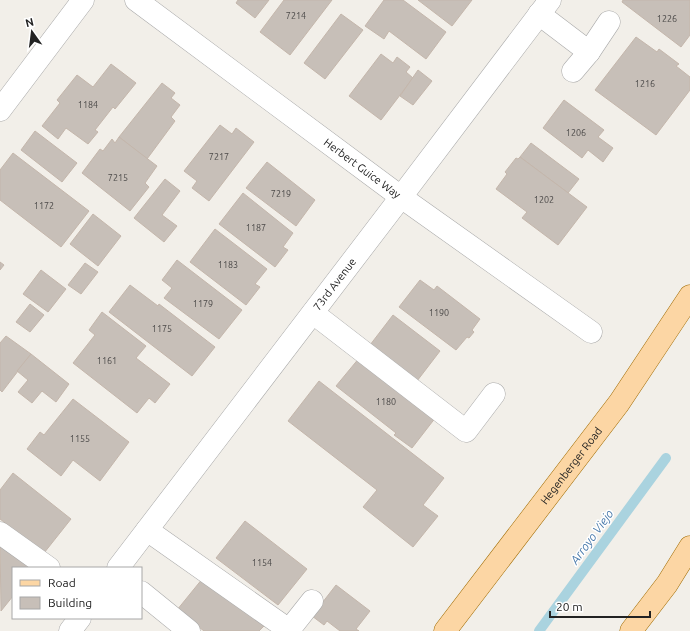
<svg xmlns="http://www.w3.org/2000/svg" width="690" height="631" viewBox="0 0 690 631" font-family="Ubuntu,sans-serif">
<rect width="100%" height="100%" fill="#f2efe9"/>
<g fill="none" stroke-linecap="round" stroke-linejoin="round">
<path stroke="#aad3df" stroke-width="10" d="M 539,631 L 666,458"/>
</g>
<g fill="#c7bfb8" stroke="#c4b6ab">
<path d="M 238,0 L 269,0 L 255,18 L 236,3 Z"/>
<path d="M 284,0 L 332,0 L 290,55 L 260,32 Z"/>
<path d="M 384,0 L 403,0 L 446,32 L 426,59 L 389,31 L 384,39 L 365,26 Z"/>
<path d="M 418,0 L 472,0 L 452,26 Z"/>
<path d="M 623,0 L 690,0 L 690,35 L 681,47 L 622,2 Z"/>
<path d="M 341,14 L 363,30 L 325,79 L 304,63 Z"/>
<path d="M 636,37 L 657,52 L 659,49 L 679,64 L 676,66 L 690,77 L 690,90 L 656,135 L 595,90 Z"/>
<path d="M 381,54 L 393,63 L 397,57 L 410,67 L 406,72 L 413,78 L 381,120 L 349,96 Z"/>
<path d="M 111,64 L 136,83 L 115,109 L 113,107 L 95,130 L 98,132 L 88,144 L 66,128 L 58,139 L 42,126 L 60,103 L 57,100 L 77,75 L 93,87 Z"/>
<path d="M 418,70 L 432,81 L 413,105 L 400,96 Z"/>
<path d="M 162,83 L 175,93 L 171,98 L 180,105 L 171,117 L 175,121 L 147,159 L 119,137 Z"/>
<path d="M 564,100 L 604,130 L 598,137 L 613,148 L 603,162 L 588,150 L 582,158 L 543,128 Z"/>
<path d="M 220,125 L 232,134 L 236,128 L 254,142 L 209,201 L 192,188 L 197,181 L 184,171 Z"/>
<path d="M 35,131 L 77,163 L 62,182 L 21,150 Z"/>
<path d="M 119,137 L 157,166 L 145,183 L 149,187 L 130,211 L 82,173 L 100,149 L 103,151 L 112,139 L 115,143 Z"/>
<path d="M 531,143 L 579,179 L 568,193 L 520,157 Z"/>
<path d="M 13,153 L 89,211 L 61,247 L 0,200 L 0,170 Z"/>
<path d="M 520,157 L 587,207 L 558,245 L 522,218 L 527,212 L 496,189 L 507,174 L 505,172 L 516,158 L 518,159 Z"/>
<path d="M 267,162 L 315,200 L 296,226 L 246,188 Z"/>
<path d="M 165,179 L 180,191 L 162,215 L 177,226 L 164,242 L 134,218 Z"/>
<path d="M 243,193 L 293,233 L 283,247 L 288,250 L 275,267 L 219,224 Z"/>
<path d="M 93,214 L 121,236 L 98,266 L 70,244 Z"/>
<path d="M 215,229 L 267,269 L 255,284 L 260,287 L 246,305 L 190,262 Z"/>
<path d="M 177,260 L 242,310 L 219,339 L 164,298 L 172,288 L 162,280 Z"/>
<path d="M 0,262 L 4,265 L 0,270 Z"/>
<path d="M 85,263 L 98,272 L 81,294 L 68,285 Z"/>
<path d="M 41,270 L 66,289 L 48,312 L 23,294 Z"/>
<path d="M 420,280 L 434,290 L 437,286 L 480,319 L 472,330 L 474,332 L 469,338 L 467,337 L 456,350 L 399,307 Z"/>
<path d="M 130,285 L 158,306 L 159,304 L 215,347 L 192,376 L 109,312 Z"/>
<path d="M 30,304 L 44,315 L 30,332 L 16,322 Z"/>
<path d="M 102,312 L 146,346 L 136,358 L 170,384 L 155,403 L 149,398 L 137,413 L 73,363 L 95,335 L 89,330 Z"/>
<path d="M 393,315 L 440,351 L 417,381 L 370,345 Z"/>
<path d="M 6,336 L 31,354 L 2,392 L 0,390 L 0,343 Z"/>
<path d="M 31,354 L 69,384 L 56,402 L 42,391 L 32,403 L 18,392 L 28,380 L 17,371 Z"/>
<path d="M 360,357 L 436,417 L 412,448 L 394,435 L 396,433 L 336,386 Z"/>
<path d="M 319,381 L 444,478 L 423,505 L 438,516 L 413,547 L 363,507 L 377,490 L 288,421 Z"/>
<path d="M 73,399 L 129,442 L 100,481 L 73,460 L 61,476 L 27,449 L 40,432 L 44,435 Z"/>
<path d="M 13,473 L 71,519 L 44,553 L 0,519 L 0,490 Z"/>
<path d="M 245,521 L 307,569 L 278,605 L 216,558 Z"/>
<path d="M 0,541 L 34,568 L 13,568 L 13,596 L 1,611 Z"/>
<path d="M 203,578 L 264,626 L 259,631 L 204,631 L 177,610 Z"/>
<path d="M 336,585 L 370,611 L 356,629 L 359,631 L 340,631 L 327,621 L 324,625 L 312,616 Z"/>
</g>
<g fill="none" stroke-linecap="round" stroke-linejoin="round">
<g stroke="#a9a9a9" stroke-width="23">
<g id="minor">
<path id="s1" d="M 136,0 L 401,197 L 591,332"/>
<path d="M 539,14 L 589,52 L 609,22"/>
<path d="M 573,71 L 589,52"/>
<path d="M 0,110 L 83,0"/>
<path d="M 313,313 L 466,431 L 494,394"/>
<path d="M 147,530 L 289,630 L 312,601"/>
<path d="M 0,533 L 49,568"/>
<path id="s2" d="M 118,568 L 401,197 L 550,0"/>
<path d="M 141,592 L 189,631"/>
<path d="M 70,631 L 80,618"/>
</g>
</g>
<g stroke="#a06b00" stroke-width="23">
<g id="major">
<path id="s3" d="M 445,631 L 619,403 L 690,296"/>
<path d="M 631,631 L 667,584 L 690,547"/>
</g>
</g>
<use href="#minor" stroke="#fff" stroke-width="22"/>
<use href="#major" stroke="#fcd6a4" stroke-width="22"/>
</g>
<g text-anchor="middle" stroke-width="3" stroke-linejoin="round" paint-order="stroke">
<g font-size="9" fill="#4b4948">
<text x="296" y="19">7214</text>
<text x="667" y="22">1226</text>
<text x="645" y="87">1216</text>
<text x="88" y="108">1184</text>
<text x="576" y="136">1206</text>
<text x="219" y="160">7217</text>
<text x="118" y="181">7215</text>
<text x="281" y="197">7219</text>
<text x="544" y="203">1202</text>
<text x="44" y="209">1172</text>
<text x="256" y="231">1187</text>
<text x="228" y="268">1183</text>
<text x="203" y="307">1179</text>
<text x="439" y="316">1190</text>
<text x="162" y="332">1175</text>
<text x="107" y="364">1161</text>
<text x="386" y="405">1180</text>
<text x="80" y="442">1155</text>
<text x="262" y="566">1154</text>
</g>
<g font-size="11" fill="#222" stroke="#fff">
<text dy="4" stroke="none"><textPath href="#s1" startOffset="282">Herbert Guice Way</textPath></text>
<text dy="4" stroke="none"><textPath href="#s2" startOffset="357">73rd Avenue</textPath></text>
<text dy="4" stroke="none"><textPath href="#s3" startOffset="208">Hegenberger Road</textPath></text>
</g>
<g font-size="12" font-style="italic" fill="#4a7aab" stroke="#fff">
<text transform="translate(592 537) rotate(-54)" y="4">Arroyo Viejo</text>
</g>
</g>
<rect x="12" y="567" width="130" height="52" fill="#ffffff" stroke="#a7a7a7"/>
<rect x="20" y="580" width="20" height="6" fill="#fcd6a4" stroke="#a7a7a7"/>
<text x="48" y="587" font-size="12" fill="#222222">Road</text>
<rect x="20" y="597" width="20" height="12" fill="#c7bfb8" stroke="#a7a7a7"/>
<text x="48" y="607" font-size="12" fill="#222222">Building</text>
<g transform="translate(32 32) rotate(346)" stroke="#ffffff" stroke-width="3" paint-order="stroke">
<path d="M0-3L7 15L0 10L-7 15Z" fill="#222222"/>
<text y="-6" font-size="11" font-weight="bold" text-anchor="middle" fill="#222222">N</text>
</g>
<path d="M550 611v6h100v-6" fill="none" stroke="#222222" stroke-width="2"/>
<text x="556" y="611" font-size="12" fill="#222222" stroke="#ffffff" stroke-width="3" paint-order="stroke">20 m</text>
</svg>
